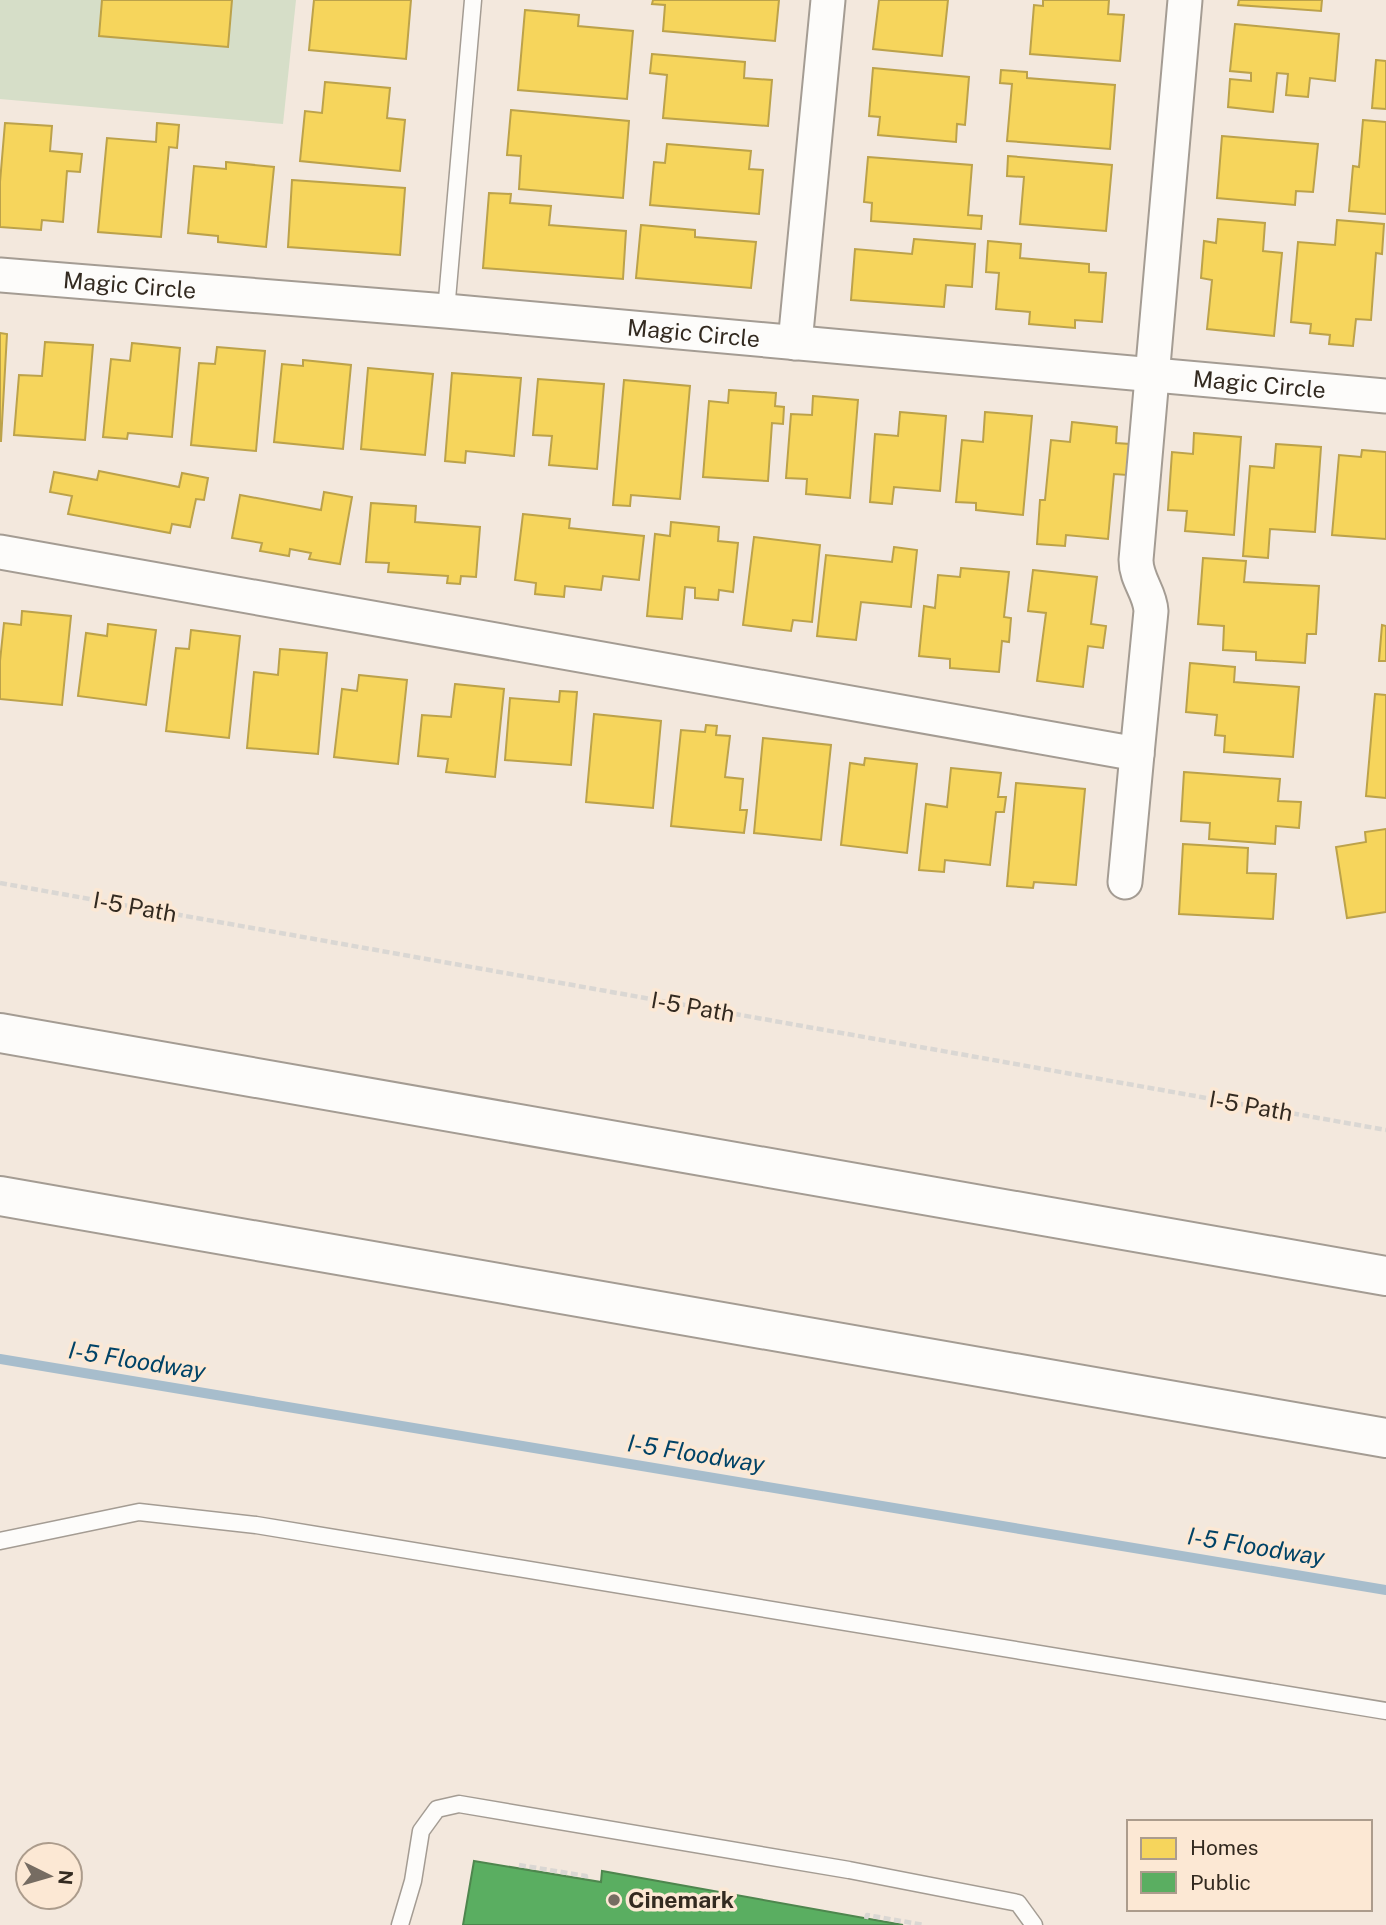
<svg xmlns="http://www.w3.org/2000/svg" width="1386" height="1925" viewBox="0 0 1386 1925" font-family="'Public Sans',sans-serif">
<rect width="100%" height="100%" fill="#f3e8dd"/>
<path fill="#d6dec8" d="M 0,0 L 296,0 L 283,124 L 0,99 Z"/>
<g fill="#f6d55c" stroke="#bca24a" stroke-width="2">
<path d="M 102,0 L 232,0 L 228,47 L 99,36 Z"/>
<path d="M 314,0 L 411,0 L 406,59 L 309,50 Z"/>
<path d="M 653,0 L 779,0 L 775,41 L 663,31 L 665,5 L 652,4 Z"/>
<path d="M 879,0 L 948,0 L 942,56 L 873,49 Z"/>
<path d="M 1043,0 L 1109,0 L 1108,14 L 1124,15 L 1120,61 L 1030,54 L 1034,5 L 1043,6 Z"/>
<path d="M 1239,0 L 1322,0 L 1321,11 L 1238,5 Z"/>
<path d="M 525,10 L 579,15 L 578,26 L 633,31 L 627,99 L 518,90 Z"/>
<path d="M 1235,24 L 1339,34 L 1335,81 L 1310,78 L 1308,97 L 1286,95 L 1288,74 L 1277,73 L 1273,112 L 1228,107 L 1230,79 L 1251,81 L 1251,73 L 1230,71 Z"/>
<path d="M 652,54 L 745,62 L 744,78 L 772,80 L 768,126 L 663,118 L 667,75 L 650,73 Z"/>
<path d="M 1376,60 L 1386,61 L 1386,109 L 1372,108 Z"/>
<path d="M 873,68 L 969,77 L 965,125 L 957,124 L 956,142 L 878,135 L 880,117 L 869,116 Z"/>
<path d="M 1001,70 L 1027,72 L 1027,78 L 1115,85 L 1110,149 L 1007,141 L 1012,84 L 1000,83 Z"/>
<path d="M 325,82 L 390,88 L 387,118 L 405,120 L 400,171 L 300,161 L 305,111 L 322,113 Z"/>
<path d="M 511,110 L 629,121 L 623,198 L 519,189 L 521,156 L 507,155 Z"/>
<path d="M 1363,120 L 1386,122 L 1386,214 L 1349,211 L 1353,166 L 1359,167 Z"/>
<path d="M 5,123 L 52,126 L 50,151 L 82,154 L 80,172 L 67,171 L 63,222 L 42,220 L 41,230 L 0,227 L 0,182 Z"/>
<path d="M 157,123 L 179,125 L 177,148 L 169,147 L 161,237 L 98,232 L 107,138 L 156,142 Z"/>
<path d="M 1222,136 L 1318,144 L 1313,192 L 1296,191 L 1295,205 L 1217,198 Z"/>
<path d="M 667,144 L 751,151 L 749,169 L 763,170 L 759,214 L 650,205 L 654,162 L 665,163 Z"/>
<path d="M 1008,156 L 1112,165 L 1106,231 L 1020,224 L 1024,177 L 1007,176 Z"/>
<path d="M 868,157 L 972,165 L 968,215 L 982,216 L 981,229 L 871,221 L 872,203 L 864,202 Z"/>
<path d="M 226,162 L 274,167 L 266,247 L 218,242 L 218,236 L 188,233 L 194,166 L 226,169 Z"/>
<path d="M 292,180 L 405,188 L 400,255 L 288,247 Z"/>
<path d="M 489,193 L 511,194 L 510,203 L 551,206 L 549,225 L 626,231 L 623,279 L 483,268 Z"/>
<path d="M 1218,219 L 1265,223 L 1263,251 L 1282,253 L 1274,336 L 1207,329 L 1212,280 L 1201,278 L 1204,241 L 1216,243 Z"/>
<path d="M 1337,220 L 1384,224 L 1382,254 L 1376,253 L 1371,320 L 1356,319 L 1353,346 L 1329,344 L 1330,335 L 1310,333 L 1311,324 L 1291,322 L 1298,242 L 1335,245 Z"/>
<path d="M 641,225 L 695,230 L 695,237 L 756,242 L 751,288 L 636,278 Z"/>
<path d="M 914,239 L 975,244 L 972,287 L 946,285 L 944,307 L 851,300 L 855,249 L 912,254 Z"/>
<path d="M 988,241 L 1021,244 L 1020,258 L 1089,264 L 1089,272 L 1106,273 L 1102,322 L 1075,320 L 1075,328 L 1029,324 L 1030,312 L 996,309 L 999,273 L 986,272 Z"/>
<path d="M 0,333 L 7,334 L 1,441 L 0,441 Z"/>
<path d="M 45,342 L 93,345 L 85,440 L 14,435 L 19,375 L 42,376 Z"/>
<path d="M 132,343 L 180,348 L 172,437 L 128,433 L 127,439 L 103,437 L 111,359 L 130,361 Z"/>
<path d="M 217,347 L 265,351 L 256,451 L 191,445 L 199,363 L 215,364 Z"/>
<path d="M 303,360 L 351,365 L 343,449 L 274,442 L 282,364 L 303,366 Z"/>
<path d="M 368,368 L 433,374 L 425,455 L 361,449 Z"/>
<path d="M 452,373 L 521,378 L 514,456 L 466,451 L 465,463 L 445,461 Z"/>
<path d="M 538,379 L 604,384 L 597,469 L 549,465 L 552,436 L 533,435 Z"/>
<path d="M 624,380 L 690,386 L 680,499 L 631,495 L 630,506 L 613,505 Z"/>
<path d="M 729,390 L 776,393 L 775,406 L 784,407 L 783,424 L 772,423 L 768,481 L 703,477 L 709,401 L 728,403 Z"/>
<path d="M 813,396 L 858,400 L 850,498 L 806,494 L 807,479 L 786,478 L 791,414 L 812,415 Z"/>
<path d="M 900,412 L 946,416 L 940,491 L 894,487 L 892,504 L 870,502 L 875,434 L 898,436 Z"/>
<path d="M 985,412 L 1032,416 L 1023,515 L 976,510 L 976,503 L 956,502 L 962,440 L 983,442 Z"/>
<path d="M 1072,422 L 1117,427 L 1116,443 L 1130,444 L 1127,475 L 1114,474 L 1108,539 L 1066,535 L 1065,546 L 1037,544 L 1040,500 L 1045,500 L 1051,440 L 1070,442 Z"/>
<path d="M 1194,433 L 1241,437 L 1234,535 L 1185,531 L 1187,511 L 1168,510 L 1172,452 L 1193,454 Z"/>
<path d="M 1276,444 L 1321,447 L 1315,532 L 1270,529 L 1268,558 L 1243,556 L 1250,466 L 1274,468 Z"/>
<path d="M 1362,450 L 1386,452 L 1386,539 L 1332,535 L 1339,455 L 1361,457 Z"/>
<path d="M 99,471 L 179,487 L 182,473 L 208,478 L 204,500 L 196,499 L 190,527 L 172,524 L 170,533 L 68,514 L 72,496 L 50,492 L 54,472 L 97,480 Z"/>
<path d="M 324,492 L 352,497 L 340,564 L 309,559 L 311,553 L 290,549 L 289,556 L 260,551 L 262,543 L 232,538 L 240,495 L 321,510 Z"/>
<path d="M 371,503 L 416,506 L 415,522 L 480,527 L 476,577 L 461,576 L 460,584 L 447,583 L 448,576 L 388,572 L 389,563 L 366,562 Z"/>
<path d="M 523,514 L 570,519 L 569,528 L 644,536 L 639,580 L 603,576 L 601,590 L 565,586 L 564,597 L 535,594 L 536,583 L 515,580 Z"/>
<path d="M 671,522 L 719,527 L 718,541 L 738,543 L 733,592 L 719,590 L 718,600 L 695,598 L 695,588 L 685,587 L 682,619 L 647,616 L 655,534 L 670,536 Z"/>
<path d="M 754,537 L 820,545 L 812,622 L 793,620 L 791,631 L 743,625 Z"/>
<path d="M 894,547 L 917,550 L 911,607 L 861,602 L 856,640 L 817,636 L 826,555 L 892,562 Z"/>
<path d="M 1203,558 L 1246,561 L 1244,582 L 1319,586 L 1316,634 L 1307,634 L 1305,663 L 1256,660 L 1256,652 L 1223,650 L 1224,626 L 1198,624 Z"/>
<path d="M 961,568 L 1009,572 L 1004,617 L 1011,618 L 1009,642 L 1002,641 L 999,672 L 950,668 L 950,659 L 919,656 L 924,606 L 935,608 L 938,575 L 960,577 Z"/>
<path d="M 1033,570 L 1097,577 L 1091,624 L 1106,626 L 1103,648 L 1088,646 L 1083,687 L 1037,681 L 1046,613 L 1028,611 Z"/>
<path d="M 22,611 L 71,616 L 62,705 L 0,699 L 0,661 L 4,623 L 21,625 Z"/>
<path d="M 108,624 L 156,630 L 146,705 L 78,696 L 86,633 L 107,636 Z"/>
<path d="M 1382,625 L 1386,626 L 1386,661 L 1379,661 Z"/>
<path d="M 191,630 L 240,636 L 229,738 L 166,731 L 176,648 L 189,649 Z"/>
<path d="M 280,649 L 327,653 L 318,754 L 247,748 L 254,672 L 278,675 Z"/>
<path d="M 1190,663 L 1235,667 L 1234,682 L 1299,687 L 1293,757 L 1224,752 L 1225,736 L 1215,735 L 1217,715 L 1186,712 Z"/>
<path d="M 359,675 L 407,680 L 398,764 L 334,757 L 342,689 L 357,691 Z"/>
<path d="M 455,684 L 504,689 L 495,777 L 446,772 L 448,759 L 418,756 L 422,715 L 451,717 Z"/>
<path d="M 560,691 L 577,692 L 571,765 L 505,760 L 510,698 L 559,702 Z"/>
<path d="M 1375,694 L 1386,695 L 1386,798 L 1366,796 Z"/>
<path d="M 594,714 L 661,721 L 653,808 L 586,802 Z"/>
<path d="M 706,725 L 717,726 L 716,735 L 730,736 L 725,777 L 743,779 L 740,810 L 747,810 L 744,833 L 671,826 L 681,730 L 705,732 Z"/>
<path d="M 763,738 L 831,745 L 821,840 L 754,833 Z"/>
<path d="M 865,758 L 917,764 L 907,853 L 841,845 L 850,763 L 864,765 Z"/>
<path d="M 951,768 L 1001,773 L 998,797 L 1006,797 L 1004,812 L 996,812 L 990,865 L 945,860 L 944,872 L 919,870 L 926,804 L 947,807 Z"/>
<path d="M 1184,772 L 1280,779 L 1278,801 L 1301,802 L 1299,828 L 1276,826 L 1275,844 L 1209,839 L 1210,823 L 1181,821 Z"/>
<path d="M 1016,783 L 1085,789 L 1076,885 L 1034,882 L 1033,888 L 1007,886 Z"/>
<path d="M 1386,829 L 1386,912 L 1347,918 L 1336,847 L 1366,842 L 1365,832 Z"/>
<path d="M 1183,844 L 1248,848 L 1247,873 L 1276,874 L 1273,919 L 1179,914 Z"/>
</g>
<path fill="#5aae61" stroke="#4e864e" stroke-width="2" d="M 474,1861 L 601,1882 L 602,1871 L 903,1925 L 463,1925 Z"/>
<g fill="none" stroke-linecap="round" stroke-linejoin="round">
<path stroke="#a7bdcc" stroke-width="10" d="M 0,1359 L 1386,1590"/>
<g stroke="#a49c93" stroke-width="19">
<g id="service">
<path d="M 446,311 L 473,0"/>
<path d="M 0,1541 L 139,1512 L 256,1525 L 1386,1711"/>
<path d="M 400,1925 L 413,1881 L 421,1831 L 437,1809 L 459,1804 L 849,1870 L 1018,1903 L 1034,1925"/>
</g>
</g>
<g stroke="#a49c93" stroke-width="37">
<g id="minor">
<path id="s1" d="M 0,275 L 446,311 L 1386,396"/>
<path d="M 795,343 L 828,0"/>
<path d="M 0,552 L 1137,754 L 1151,611 C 1150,592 1136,580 1136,560 L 1185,0"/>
<path d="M 1125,882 L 1137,754"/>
</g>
</g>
<g stroke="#a49c93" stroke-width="42">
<g id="motorway">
<path d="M 0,1033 L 1386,1276"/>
<path d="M 0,1196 L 1386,1438"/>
</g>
</g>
<g stroke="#dad7d3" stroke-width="4.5" stroke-dasharray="7 3.5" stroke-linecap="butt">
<path d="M 0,883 L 1386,1130"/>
<path d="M 519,1865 L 586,1876 L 586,1880"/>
<path d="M 866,1919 L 867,1915 L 924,1925"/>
</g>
<use href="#service" stroke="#fdfcfa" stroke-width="16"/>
<use href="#minor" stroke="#fdfcfa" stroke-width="33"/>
<use href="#motorway" stroke="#fdfcfa" stroke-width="38"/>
</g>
<circle fill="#766c62" stroke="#fce8d4" stroke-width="2.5" cx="614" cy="1900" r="7"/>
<g text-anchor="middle" stroke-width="7" stroke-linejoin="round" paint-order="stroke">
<g font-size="23" fill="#332a20" stroke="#fce8d4">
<text dy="8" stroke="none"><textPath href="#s1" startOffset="130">Magic Circle</textPath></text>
<text dy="8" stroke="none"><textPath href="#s1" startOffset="696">Magic Circle</textPath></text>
<text dy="8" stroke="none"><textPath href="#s1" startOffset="1264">Magic Circle</textPath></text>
<text transform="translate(135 907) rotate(10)" y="8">I-5 Path</text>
<text transform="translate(693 1007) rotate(10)" y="8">I-5 Path</text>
<text transform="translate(1251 1106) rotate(10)" y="8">I-5 Path</text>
</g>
<g font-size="23" font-weight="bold" fill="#332a20" stroke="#fce8d4" text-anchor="start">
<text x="628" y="1908">Cinemark</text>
</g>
<g font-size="24" font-style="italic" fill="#004367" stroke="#fce8d4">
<text transform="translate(137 1361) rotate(9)" y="8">I-5 Floodway</text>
<text transform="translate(696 1454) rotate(9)" y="8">I-5 Floodway</text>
<text transform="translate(1256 1547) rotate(9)" y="8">I-5 Floodway</text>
</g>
</g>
<rect x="1127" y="1820" width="245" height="91" fill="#fce8d4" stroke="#ac9c8c" stroke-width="2"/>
<rect x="1141" y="1838" width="35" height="21" fill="#f6d55c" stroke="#ac9c8c" stroke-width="2"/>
<text x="1190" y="1855" font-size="21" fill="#332a20">Homes</text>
<rect x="1141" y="1872" width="35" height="21" fill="#5aae61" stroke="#ac9c8c" stroke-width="2"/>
<text x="1190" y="1890" font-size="21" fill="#332a20">Public</text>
<g transform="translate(49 1876) rotate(95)"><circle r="33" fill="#fce8d4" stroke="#ac9c8c" stroke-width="2"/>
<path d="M0-5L12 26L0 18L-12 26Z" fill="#766c62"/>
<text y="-10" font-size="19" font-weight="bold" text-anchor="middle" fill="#332a20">N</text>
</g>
</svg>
